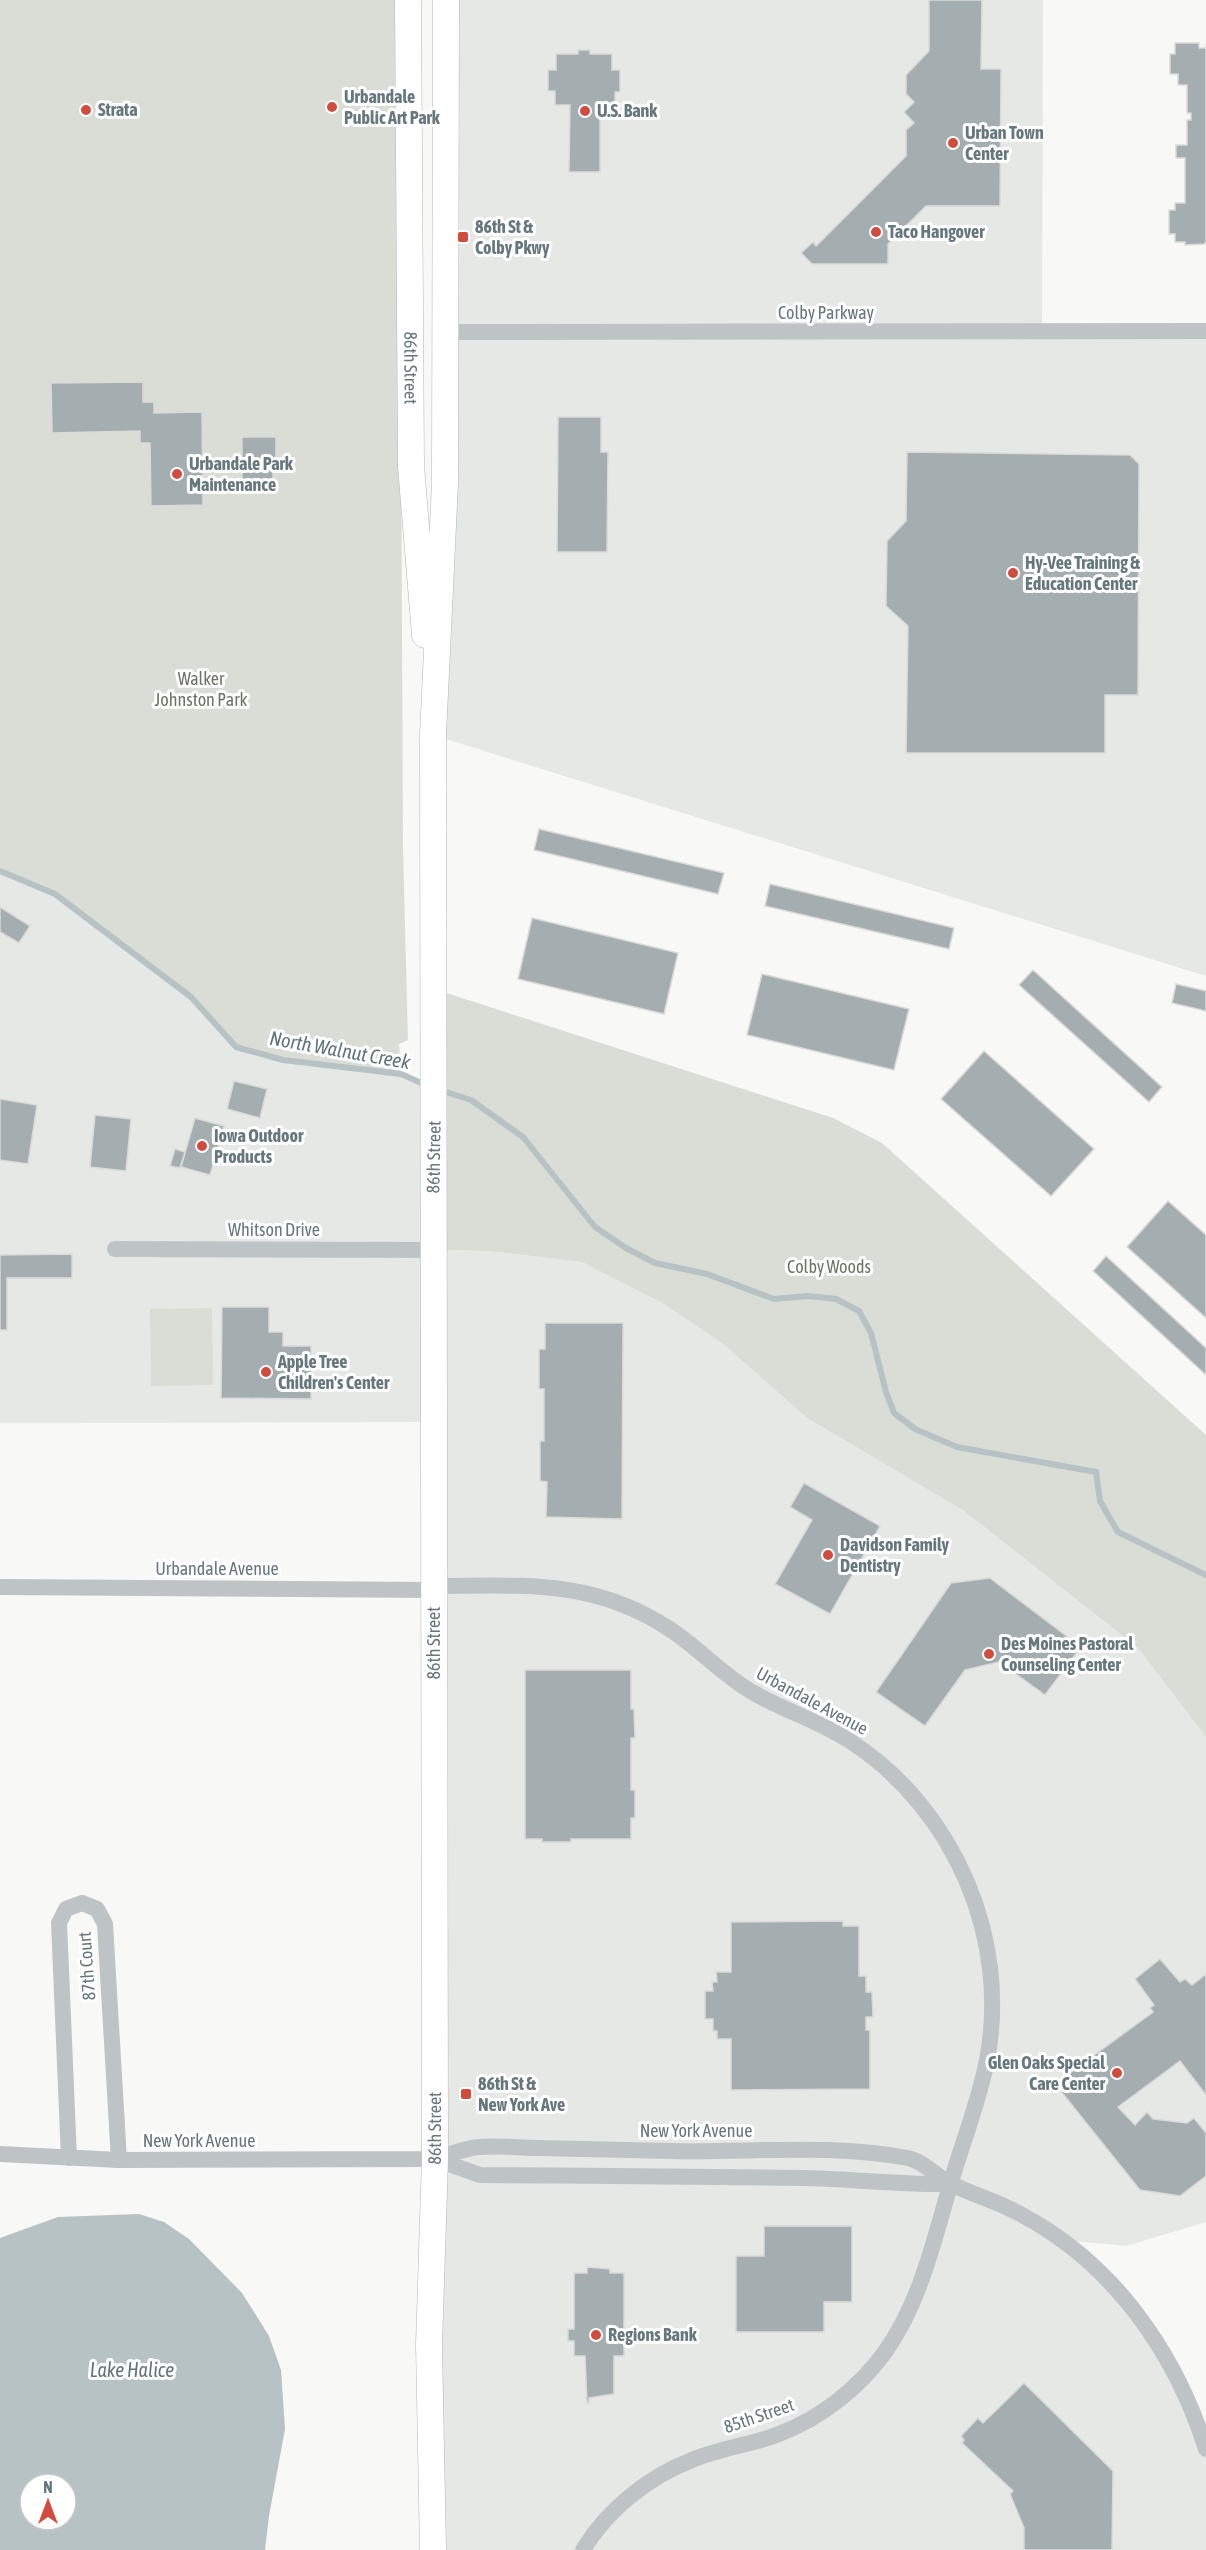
<svg xmlns="http://www.w3.org/2000/svg" width="1206" height="2550" viewBox="0 0 1206 2550" font-family="'Asap Condensed',sans-serif">
<rect width="100%" height="100%" fill="#f8f8f6"/>
<g fill="#e6e8e6">
<path d="M 446,0 L 1043,0 L 1042,332 L 1206,332 L 1206,976 L 433,735 Z"/>
<path d="M 0,871 L 55,894 L 191,997 L 236,1047 L 332,1065 L 401,1074 L 434,1089 L 433,1250 L 488,1251 L 582,1262 L 662,1303 L 723,1344 L 807,1418 L 964,1511 L 1138,1648 L 1206,1737 L 1206,2222 L 1126,2246 L 1063,2240 L 1128,2301 L 1206,2449 L 1206,2550 L 435,2550 L 433,1422 L 0,1423 Z"/>
</g>
<g fill="#d9ddd6">
<path d="M 0,0 L 399,0 L 403,848 L 408,1040 L 399,1044 L 401,1074 L 283,1060 L 236,1047 L 191,997 L 55,894 L 0,871 Z"/>
<path d="M 434,989 L 833,1118 L 882,1143 L 1206,1435 L 1206,1737 L 1138,1648 L 964,1511 L 807,1418 L 723,1344 L 662,1303 L 582,1262 L 488,1251 L 433,1250 Z"/>
<path d="M 212,1308 L 213,1385 L 151,1386 L 150,1309 Z"/>
</g>
<path fill="#b6c2c4" fill-rule="evenodd" d="M 139,2214 L 164,2222 L 189,2239 L 242,2293 L 269,2336 L 281,2370 L 285,2429 L 269,2516 L 265,2550 L 0,2550 L 0,2238 L 58,2217 ZM 30,2484 L 66,2484 L 66,2520 L 30,2520 Z"/>
<g fill="none" stroke-linecap="round" stroke-linejoin="round">
<g stroke="#b6c2c4" stroke-width="6">
<path d="M 0,871 L 55,894 L 191,997 L 236,1047 L 283,1060 L 401,1074 L 428,1086"/>
<path d="M 440,1090 L 471,1100 L 523,1137 L 595,1227 L 626,1248 L 655,1263 L 707,1274 L 774,1299 L 808,1296 L 836,1299 L 859,1311 L 871,1333 L 886,1392 L 894,1413 L 915,1429 L 957,1447 L 1096,1472 L 1100,1501 L 1118,1532 L 1206,1575"/>
</g>
</g>
<g fill="#a4adb0" stroke="#dadad8" stroke-width="1.5">
<path d="M 929,0 L 982,0 L 981,69 L 1001,69 L 1000,206 L 926,206 L 888,244 L 888,264 L 812,264 L 801,253 L 813,242 L 816,246 L 906,156 L 906,130 L 914,123 L 904,112 L 914,102 L 906,94 L 906,75 L 929,51 Z"/>
<path d="M 1175,43 L 1199,43 L 1199,48 L 1206,48 L 1206,44 L 1206,242 L 1204,244 L 1185,245 L 1185,242 L 1175,242 L 1175,234 L 1169,234 L 1169,210 L 1175,210 L 1175,203 L 1185,203 L 1185,158 L 1176,158 L 1176,145 L 1187,145 L 1187,120 L 1191,120 L 1191,113 L 1187,113 L 1187,85 L 1178,85 L 1178,74 L 1170,74 L 1170,54 L 1175,54 Z"/>
<path d="M 578,50 L 590,50 L 590,54 L 612,54 L 612,70 L 620,70 L 620,92 L 615,92 L 615,105 L 600,105 L 600,172 L 569,172 L 570,105 L 555,105 L 555,91 L 548,91 L 548,70 L 556,70 L 556,54 L 578,54 Z"/>
<path d="M 143,382 L 143,402 L 154,402 L 154,413 L 202,412 L 203,505 L 151,506 L 150,443 L 140,443 L 140,431 L 52,433 L 51,383 Z"/>
<path d="M 558,417 L 601,417 L 601,452 L 608,452 L 607,552 L 557,552 Z"/>
<path d="M 242,437 L 276,437 L 276,470 L 273,470 L 273,488 L 242,489 Z"/>
<path d="M 907,452 L 1130,455 L 1139,464 L 1138,695 L 1105,695 L 1105,753 L 906,753 L 908,626 L 886,606 L 887,541 L 906,521 Z"/>
<path d="M 539,829 L 724,873 L 718,894 L 534,850 Z"/>
<path d="M 770,884 L 954,928 L 949,949 L 765,906 Z"/>
<path d="M 0,907 L 30,926 L 19,943 L 0,932 Z"/>
<path d="M 532,918 L 678,953 L 664,1014 L 518,979 Z"/>
<path d="M 1033,970 L 1162,1087 L 1149,1102 L 1019,985 Z"/>
<path d="M 762,974 L 909,1009 L 894,1070 L 747,1035 Z"/>
<path d="M 1176,984 L 1206,991 L 1206,1011 L 1172,1003 Z"/>
<path d="M 984,1051 L 1094,1149 L 1051,1196 L 941,1099 Z"/>
<path d="M 234,1081 L 267,1089 L 260,1118 L 227,1109 Z"/>
<path d="M 0,1099 L 37,1105 L 28,1164 L 0,1160 Z"/>
<path d="M 95,1115 L 131,1119 L 126,1171 L 90,1167 Z"/>
<path d="M 195,1118 L 224,1126 L 210,1175 L 181,1167 Z"/>
<path d="M 175,1149 L 185,1152 L 180,1168 L 170,1166 Z"/>
<path d="M 1168,1201 L 1206,1235 L 1206,1318 L 1127,1247 Z"/>
<path d="M 72,1254 L 72,1278 L 7,1278 L 7,1330 L 0,1330 L 0,1255 Z"/>
<path d="M 1106,1256 L 1206,1348 L 1206,1375 L 1093,1271 Z"/>
<path d="M 222,1307 L 269,1307 L 269,1332 L 283,1332 L 283,1346 L 311,1346 L 311,1399 L 221,1398 Z"/>
<path d="M 545,1323 L 623,1323 L 622,1519 L 546,1517 L 547,1482 L 540,1481 L 540,1441 L 544,1441 L 544,1389 L 539,1389 L 539,1349 L 545,1349 Z"/>
<path d="M 804,1483 L 880,1526 L 830,1614 L 775,1584 L 812,1520 L 790,1507 Z"/>
<path d="M 990,1578 L 1081,1647 L 1045,1695 L 999,1662 L 965,1670 L 925,1726 L 876,1692 L 951,1583 Z"/>
<path d="M 525,1670 L 631,1670 L 631,1709 L 634,1709 L 635,1738 L 631,1738 L 631,1790 L 635,1790 L 635,1818 L 631,1818 L 631,1839 L 571,1839 L 571,1842 L 542,1842 L 542,1839 L 525,1839 Z"/>
<path d="M 843,1921 L 843,1926 L 859,1926 L 859,1976 L 866,1976 L 866,1992 L 872,1992 L 873,2017 L 866,2017 L 866,2030 L 870,2030 L 870,2089 L 731,2090 L 731,2039 L 717,2039 L 717,2031 L 713,2031 L 713,2019 L 705,2019 L 705,1991 L 713,1991 L 712,1982 L 717,1982 L 716,1972 L 731,1972 L 731,1922 Z"/>
<path d="M 1160,1959 L 1180,1982 L 1185,1979 L 1192,1985 L 1206,1974 L 1206,2095 L 1180,2061 L 1118,2107 L 1135,2125 L 1147,2112 L 1153,2119 L 1187,2123 L 1194,2118 L 1206,2133 L 1206,2176 L 1180,2196 L 1140,2190 L 1055,2084 L 1153,2012 L 1150,2008 L 1154,2005 L 1135,1979 Z"/>
<path d="M 764,2226 L 852,2226 L 852,2302 L 824,2302 L 824,2332 L 736,2332 L 736,2256 L 764,2256 Z"/>
<path d="M 587,2267 L 610,2269 L 610,2273 L 624,2273 L 624,2356 L 614,2356 L 614,2394 L 589,2398 L 589,2403 L 587,2403 L 585,2356 L 574,2356 L 574,2341 L 568,2341 L 568,2329 L 574,2329 L 574,2273 L 587,2273 Z"/>
<path d="M 1024,2383 L 1113,2471 L 1112,2550 L 1024,2550 L 1024,2528 L 1010,2494 L 1013,2491 L 962,2443 L 964,2440 L 961,2436 L 978,2418 L 983,2423 Z"/>
</g>
<g fill="none" stroke-linecap="round" stroke-linejoin="round">
<g stroke="#b2b7b9" stroke-width="27">
<g id="primary">
<path id="s1" d="M 408,0 L 411,466 L 425,635"/>
<path id="s2" d="M 433,2550 L 429,2345 L 435,2159 L 433,735 L 445,483 L 446,0"/>
</g>
</g>
<g stroke="#bec3c5" stroke-width="16">
<path d="M 446,332 L 1206,331"/>
<path d="M 115,1249 L 433,1250"/>
<path d="M 434,1586 C 521,1586 591,1578 668,1628 C 698,1647 721,1674 752,1692 C 785,1711 822,1722 853,1743 C 955,1811 1010,1939 987,2060 C 980,2097 966,2133 955,2169 C 936,2230 923,2299 885,2352 C 859,2388 821,2418 779,2434 C 751,2445 720,2448 692,2460 C 648,2477 607,2510 583,2550"/>
<path d="M 0,1587 L 434,1590"/>
<path d="M 0,2154 L 119,2160 L 435,2159 C 449,2155 464,2148 479,2147 C 498,2145 519,2148 538,2148 C 582,2149 626,2150 671,2151 C 749,2153 830,2143 908,2158 C 923,2161 937,2177 951,2184 C 974,2195 999,2202 1022,2215 C 1114,2264 1175,2352 1206,2449"/>
<path d="M 69,2158 L 59,1923 L 66,1909 L 82,1903 L 97,1909 L 105,1924 L 119,2160"/>
<path d="M 435,2159 L 480,2175 C 588,2176 696,2176 804,2178 C 853,2179 902,2185 950,2184"/>
</g>
<use href="#primary" stroke="#fff" stroke-width="26"/>
</g>
<g fill="#cf4c3f" stroke="#fff" stroke-width="2">
<circle cx="332" cy="107" r="6"/>
<circle cx="86" cy="110" r="6"/>
<circle cx="585" cy="111" r="6"/>
<circle cx="953" cy="143" r="6"/>
<circle cx="876" cy="232" r="6"/>
<rect x="457" y="231" width="12" height="12" rx="3"/>
<circle cx="177" cy="474" r="6"/>
<circle cx="1013" cy="573" r="6"/>
<circle cx="202" cy="1146" r="6"/>
<circle cx="266" cy="1372" r="6"/>
<circle cx="828" cy="1555" r="6"/>
<circle cx="989" cy="1654" r="6"/>
<circle cx="1117" cy="2073" r="6"/>
<rect x="460" y="2088" width="12" height="12" rx="3"/>
<circle cx="596" cy="2335" r="6"/>
</g>
<g text-anchor="middle" stroke-width="6" stroke-linejoin="round" paint-order="stroke">
<g font-size="18" font-weight="bold" fill="#66777d" stroke="#fff" text-anchor="start">
<text x="344" y="103">Urbandale<tspan x="344" dy="21">Public Art Park</tspan></text>
<text x="98" y="116">Strata</text>
<text x="597" y="117">U.S. Bank</text>
<text x="965" y="139">Urban Town<tspan x="965" dy="21">Center</tspan></text>
<text x="475" y="233">86th St &amp;<tspan x="475" dy="21">Colby Pkwy</tspan></text>
<text x="888" y="238">Taco Hangover</text>
<text x="189" y="470">Urbandale Park<tspan x="189" dy="21">Maintenance</tspan></text>
<text x="1025" y="569">Hy-Vee Training &amp;<tspan x="1025" dy="21">Education Center</tspan></text>
<text x="214" y="1142">Iowa Outdoor<tspan x="214" dy="21">Products</tspan></text>
<text x="278" y="1368">Apple Tree<tspan x="278" dy="21">Children's Center</tspan></text>
<text x="840" y="1551">Davidson Family<tspan x="840" dy="21">Dentistry</tspan></text>
<text x="1001" y="1650">Des Moines Pastoral<tspan x="1001" dy="21">Counseling Center</tspan></text>
<text x="1105" y="2069" text-anchor="end">Glen Oaks Special<tspan x="1105" dy="21">Care Center</tspan></text>
<text x="478" y="2090">86th St &amp;<tspan x="478" dy="21">New York Ave</tspan></text>
<text x="608" y="2341">Regions Bank</text>
</g>
<g font-size="18" fill="#66777d" stroke="#fff">
<text x="826" y="319">Colby Parkway</text>
<text dy="6" stroke="none"><textPath href="#s1" startOffset="368">86th Street</textPath></text>
<text transform="translate(434 1157) rotate(-89)" y="6">86th Street</text>
<text x="274" y="1236">Whitson Drive</text>
<text x="217" y="1575">Urbandale Avenue</text>
<text transform="translate(434 1643) rotate(-90)" y="6">86th Street</text>
<text transform="translate(812 1701) rotate(28)" y="6">Urbandale Avenue</text>
<text transform="translate(87 1966) rotate(-94)" y="6">87th Court</text>
<text dy="6" stroke="none"><textPath href="#s2" startOffset="422">86th Street</textPath></text>
<text x="696" y="2137">New York Avenue</text>
<text x="199" y="2147">New York Avenue</text>
<text transform="translate(759 2416) rotate(-19)" y="6">85th Street</text>
</g>
<g font-size="18" fill="#6a7665" stroke="#fff">
<text x="201" y="685">Walker<tspan x="201" dy="21">Johnston Park</tspan></text>
<text x="829" y="1273">Colby Woods</text>
</g>
<g font-size="20" font-style="italic" fill="#617578" stroke="#fff">
<text transform="translate(340 1050) rotate(10)" y="7">North Walnut Creek</text>
<text x="132" y="2377">Lake Halice</text>
</g>
</g>
<g transform="translate(48 2502)"><circle r="28" fill="#ffffff" stroke="#c2c9cb" stroke-width="1.5"/>
<path d="M0-4.5L10 22L0 15L-10 22Z" fill="#cf4c3f"/>
<text y="-9" font-size="16" font-weight="bold" text-anchor="middle" fill="#66777d">N</text>
</g>
</svg>
